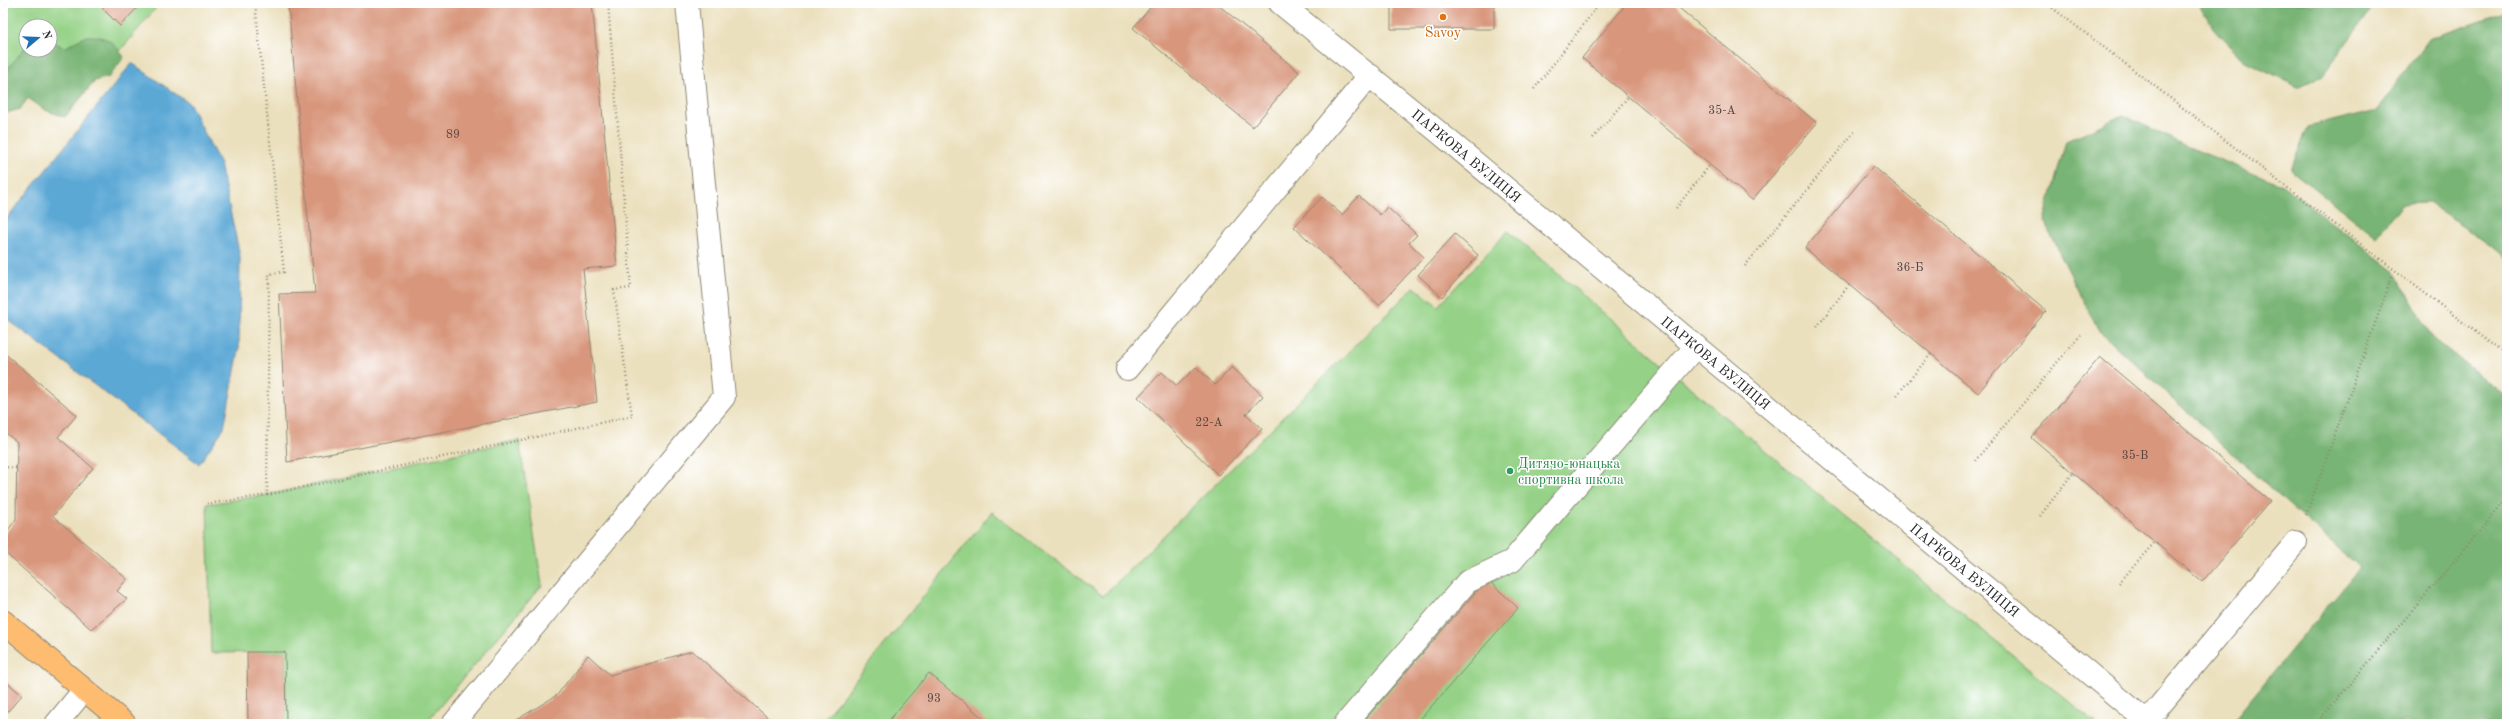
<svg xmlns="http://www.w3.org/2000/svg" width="2510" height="727" viewBox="0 0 2510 727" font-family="'Old Standard TT',serif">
<rect width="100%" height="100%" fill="#fff"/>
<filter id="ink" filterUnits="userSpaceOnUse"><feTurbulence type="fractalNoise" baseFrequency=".025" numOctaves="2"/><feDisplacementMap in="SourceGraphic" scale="8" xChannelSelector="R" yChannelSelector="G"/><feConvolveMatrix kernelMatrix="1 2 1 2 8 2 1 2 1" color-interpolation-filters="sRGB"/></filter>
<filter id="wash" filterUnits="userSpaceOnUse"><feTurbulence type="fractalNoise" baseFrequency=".012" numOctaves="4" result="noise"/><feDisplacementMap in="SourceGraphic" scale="16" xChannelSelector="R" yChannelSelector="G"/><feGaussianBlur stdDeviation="0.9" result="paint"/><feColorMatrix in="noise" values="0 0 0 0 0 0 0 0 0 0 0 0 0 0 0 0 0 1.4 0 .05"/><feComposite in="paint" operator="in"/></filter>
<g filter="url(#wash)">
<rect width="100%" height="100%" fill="#ebe0bd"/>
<g fill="#95d287" stroke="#607e59" fill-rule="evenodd">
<path d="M 3,3 L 160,3 L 65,117 L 27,84 L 3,112 ZM 26,26 L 50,26 L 50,50 L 26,50 Z"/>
<path d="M 1508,231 L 1720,413 L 2096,724 L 820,724 L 992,512 L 1103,596 L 1414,287 L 1438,306 Z"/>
<path d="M 519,440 L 542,585 L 425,724 L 286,724 L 285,652 L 211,653 L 207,504 L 267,495 Z"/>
</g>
<g fill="#78b474" stroke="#527050">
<path d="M 2198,3 L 2376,3 L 2322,76 L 2298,87 L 2245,62 L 2214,29 Z"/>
<path d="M 2507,12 L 2507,258 L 2429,203 L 2402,204 L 2376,237 L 2291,169 L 2308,127 L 2377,110 L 2428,39 Z"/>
<path d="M 86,36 C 108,36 111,40 124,57 L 109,77 L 94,81 L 65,117 L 45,110 L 28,98 L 20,109 L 3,114 L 3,75 L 26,46 L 26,50 L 50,50 L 50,39 L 64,48 Z"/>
<path d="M 2123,115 L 2186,146 L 2283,185 L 2394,271 L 2433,338 L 2507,397 L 2507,724 L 2231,723 L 2360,567 L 2290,506 L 2098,330 L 2044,221 L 2066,141 Z"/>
</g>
<path fill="#5ca8d5" stroke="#446a80" d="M 132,63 L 190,104 L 220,164 L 240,256 L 239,350 L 224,428 L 199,464 L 3,316 L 3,223 Z"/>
<g id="blocks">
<g fill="#d8967b">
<path d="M 97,3 L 142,3 L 120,26 Z"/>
<path d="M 288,3 L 592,3 L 617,266 L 583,269 L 597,402 L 287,462 L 279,294 L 315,293 Z"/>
<path d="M 1154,3 L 1216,3 L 1299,72 L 1253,127 L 1133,28 Z"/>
<path d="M 1368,3 L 1494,3 L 1494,29 L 1391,29 L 1391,6 L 1368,6 Z"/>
<path d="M 1627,3 L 1673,3 L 1817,123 L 1752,200 L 1582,58 Z"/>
<path d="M 1873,166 L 2046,311 L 1978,393 L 1805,248 Z"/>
<path d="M 1359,196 L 1380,215 L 1387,207 L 1417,235 L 1409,243 L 1424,257 L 1379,305 L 1294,227 L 1322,197 L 1342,215 Z"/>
<path d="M 1455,234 L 1478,255 L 1442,297 L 1418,275 Z"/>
<path d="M 3,352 L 77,415 L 58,437 L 93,468 L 53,516 L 127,579 L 117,591 L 127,599 L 91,629 L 3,551 L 3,537 L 16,519 L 17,442 L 3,431 Z"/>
<path d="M 2100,357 L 2270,501 L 2202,582 L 2032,438 Z"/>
<path d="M 1196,367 L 1215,385 L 1232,367 L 1263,396 L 1246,414 L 1262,429 L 1218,475 L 1138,397 L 1162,372 L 1177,386 Z"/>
<path d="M 1487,579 L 1518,608 L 1416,724 L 1361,724 Z"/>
<path d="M 692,651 L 775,724 L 510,724 L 557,695 L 588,655 L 610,675 Z"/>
<path d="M 247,652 L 285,652 L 286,724 L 248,724 Z"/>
<path d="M 929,673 L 990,724 L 886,724 Z"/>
<path d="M 3,679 L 22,695 L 3,717 Z"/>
</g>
</g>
</g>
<g filter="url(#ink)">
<use href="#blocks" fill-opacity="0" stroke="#8b8674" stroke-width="1"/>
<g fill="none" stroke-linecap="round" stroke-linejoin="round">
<g stroke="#8b8674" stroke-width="24">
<g id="minor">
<path id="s1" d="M 1280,3 L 1436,130 L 2150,724"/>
<path d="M 1127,369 L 1370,75"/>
<path d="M 2147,721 L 2296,542"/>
<path d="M 56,724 L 84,690"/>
<path d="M 453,724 L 724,397 L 687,3"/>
<path d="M 1345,724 L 1467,582 L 1512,561 L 1696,346"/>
</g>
</g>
<g stroke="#8b8674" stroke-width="24">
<path id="major" d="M 3,621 L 125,724"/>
</g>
<g stroke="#8b8674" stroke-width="2.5" stroke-dasharray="1 3" stroke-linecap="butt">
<path d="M 2046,3 L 2507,356"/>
<path d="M 1534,89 L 1600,3"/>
<path d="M 1593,138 L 1628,97"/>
<path d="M 1676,208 L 1710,165"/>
<path d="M 1745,266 L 1855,131"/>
<path d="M 1817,327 L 1849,285"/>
<path d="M 1897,395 L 1931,354"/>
<path d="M 1975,461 L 2081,334"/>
<path d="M 3,467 L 17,468"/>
<path d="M 267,495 L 632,416 L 614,290 L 631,288 L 608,3"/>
<path d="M 207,504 L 267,495 L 269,274 L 284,272 L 255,3"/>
<path d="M 2306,515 L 2394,271"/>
<path d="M 2040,516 L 2073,473"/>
<path d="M 2119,583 L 2155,542"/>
<path d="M 2316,724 L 2507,499"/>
</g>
<use href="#minor" stroke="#fff" stroke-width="22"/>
<use href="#major" stroke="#febc71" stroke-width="22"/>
</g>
</g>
<circle fill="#e8710a" stroke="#fff" stroke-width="1.5" cx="1443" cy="17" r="4"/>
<circle fill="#2e9e5b" stroke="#fff" stroke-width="1.5" cx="1510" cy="471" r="4"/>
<g text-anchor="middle" stroke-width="3" stroke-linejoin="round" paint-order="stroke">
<g font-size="12" fill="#56463f">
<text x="1722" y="114">35-А</text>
<text x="453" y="138">89</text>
<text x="1910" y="271">36-Б</text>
<text x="1209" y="426">22-А</text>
<text x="2135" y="459">35-В</text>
<text x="934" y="702">93</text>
</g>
<g font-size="14" fill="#c56008" stroke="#fff">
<text x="1443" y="37">Savoy</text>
</g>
<g font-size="14" fill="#2b2b2b" stroke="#fff">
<text dy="5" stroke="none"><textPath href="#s1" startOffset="241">ПАРКОВА ВУЛИЦЯ</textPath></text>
<text dy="5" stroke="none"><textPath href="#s1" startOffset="565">ПАРКОВА ВУЛИЦЯ</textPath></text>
<text dy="5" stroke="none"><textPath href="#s1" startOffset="889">ПАРКОВА ВУЛИЦЯ</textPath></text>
</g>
<g font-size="14" fill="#27864d" stroke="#fff" text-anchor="start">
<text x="1518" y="468">Дитячо-юнацька<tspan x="1518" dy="16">спортивна школа</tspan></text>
</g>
</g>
<rect width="2510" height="727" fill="none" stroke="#fff" stroke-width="16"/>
<g transform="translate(38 38) rotate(71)"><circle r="19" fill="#ffffff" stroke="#aaaaaa"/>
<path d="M0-3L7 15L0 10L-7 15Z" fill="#1f6fb2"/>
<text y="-6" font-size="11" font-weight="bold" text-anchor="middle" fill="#2b2b2b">N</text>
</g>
</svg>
